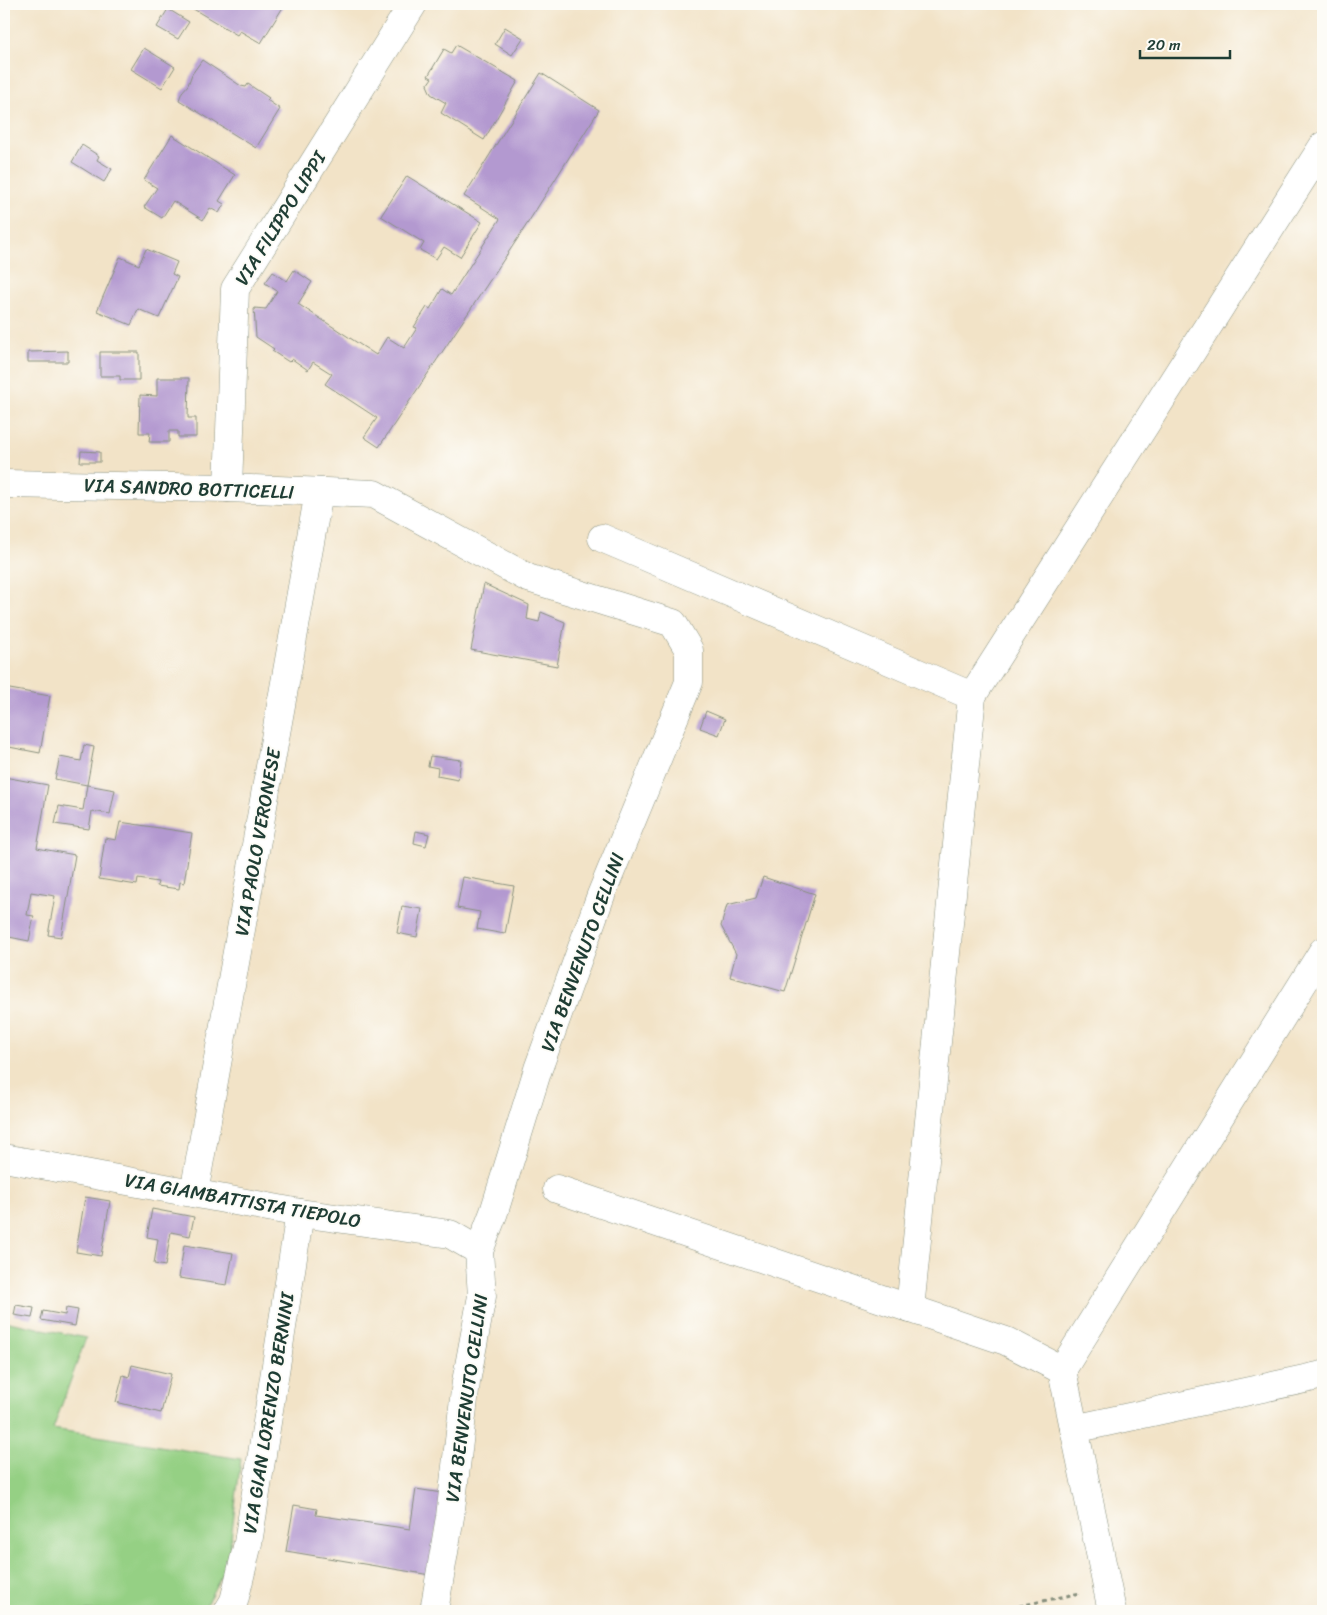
<svg xmlns="http://www.w3.org/2000/svg" width="1327" height="1615" viewBox="0 0 1327 1615" font-family="Sriracha,sans-serif">
<rect width="100%" height="100%" fill="#fdfcf7"/>
<filter id="ink" filterUnits="userSpaceOnUse"><feTurbulence type="fractalNoise" baseFrequency=".02" numOctaves="2"/><feDisplacementMap in="SourceGraphic" scale="10" xChannelSelector="R" yChannelSelector="G"/><feConvolveMatrix kernelMatrix="1 2 1 2 8 2 1 2 1" color-interpolation-filters="sRGB"/></filter>
<filter id="wash" filterUnits="userSpaceOnUse"><feTurbulence type="fractalNoise" baseFrequency=".0096" numOctaves="4" result="noise"/><feDisplacementMap in="SourceGraphic" scale="20" xChannelSelector="R" yChannelSelector="G"/><feGaussianBlur stdDeviation="1.12" result="paint"/><feColorMatrix in="noise" values="0 0 0 0 0 0 0 0 0 0 0 0 0 0 0 0 0 1.4 0 .05"/><feComposite in="paint" operator="in"/></filter>
<g filter="url(#wash)">
<rect width="100%" height="100%" fill="#f2e3c7"/>
<path fill="#95d084" stroke="#5a865c" d="M 4,1321 L 86,1338 L 53,1429 L 241,1459 L 228,1562 L 203,1611 L 4,1611 Z"/>
<g id="blocks">
<g fill="#b399d0">
<path d="M 185,4 L 285,4 L 261,43 L 240,31 L 237,35 Z"/>
<path d="M 168,9 L 189,22 L 178,39 L 157,27 Z"/>
<path d="M 505,27 L 523,38 L 512,55 L 495,44 Z"/>
<path d="M 456,45 L 518,81 L 484,140 L 441,113 L 446,103 L 431,94 L 427,85 L 432,78 L 428,76 L 444,49 L 451,53 Z"/>
<path d="M 144,48 L 175,67 L 162,88 L 131,69 Z"/>
<path d="M 202,60 L 241,86 L 246,87 L 248,84 L 269,98 L 267,100 L 280,109 L 256,148 L 179,100 L 182,92 L 188,85 L 192,74 Z"/>
<path d="M 541,73 L 599,110 L 522,232 L 379,447 L 364,437 L 377,418 L 325,384 L 332,374 L 313,362 L 308,370 L 292,359 L 289,362 L 272,351 L 274,349 L 256,337 L 254,308 L 266,309 L 277,291 L 265,283 L 273,272 L 287,281 L 294,270 L 312,282 L 298,304 L 376,355 L 387,337 L 404,348 L 417,328 L 414,327 L 427,307 L 430,309 L 442,289 L 451,295 L 500,219 L 464,196 Z"/>
<path d="M 172,135 L 235,175 L 219,201 L 224,204 L 219,213 L 210,208 L 203,220 L 173,201 L 162,218 L 144,207 L 157,188 L 144,180 Z"/>
<path d="M 82,145 L 99,156 L 97,160 L 112,169 L 104,182 L 72,162 Z"/>
<path d="M 407,176 L 482,222 L 460,257 L 444,247 L 436,259 L 420,250 L 424,243 L 381,216 Z"/>
<path d="M 146,249 L 177,262 L 172,274 L 178,277 L 159,318 L 138,309 L 131,325 L 97,311 L 120,257 L 139,265 Z"/>
<path d="M 68,351 L 68,362 L 28,362 L 28,352 Z"/>
<path d="M 100,352 L 139,352 L 139,380 L 120,380 L 120,376 L 100,376 Z"/>
<path d="M 157,378 L 189,378 L 188,418 L 196,418 L 196,437 L 178,437 L 178,431 L 169,431 L 169,442 L 149,442 L 150,433 L 139,433 L 140,395 L 157,396 Z"/>
<path d="M 81,451 L 100,452 L 100,462 L 80,462 Z"/>
<path d="M 484,584 L 529,605 L 527,619 L 539,622 L 541,612 L 565,622 L 557,666 L 471,650 Z"/>
<path d="M 4,688 L 50,696 L 40,753 L 4,746 Z"/>
<path d="M 706,711 L 725,719 L 719,735 L 700,728 Z"/>
<path d="M 84,745 L 94,747 L 87,785 L 55,779 L 60,757 L 81,761 Z"/>
<path d="M 430,756 L 461,760 L 458,780 L 437,776 L 438,768 L 428,766 Z"/>
<path d="M 4,777 L 48,785 L 37,848 L 75,855 L 61,937 L 48,935 L 55,896 L 31,892 L 27,915 L 34,916 L 29,941 L 4,936 Z"/>
<path d="M 87,785 L 115,790 L 110,814 L 92,811 L 89,829 L 55,824 L 59,806 L 83,810 Z"/>
<path d="M 120,822 L 192,833 L 184,883 L 180,882 L 179,889 L 157,886 L 158,882 L 138,879 L 137,885 L 99,879 L 105,838 L 116,840 Z"/>
<path d="M 416,831 L 429,834 L 426,846 L 414,843 Z"/>
<path d="M 463,877 L 514,886 L 505,934 L 477,929 L 480,912 L 457,908 Z"/>
<path d="M 763,877 L 815,894 L 785,992 L 730,977 L 736,954 L 721,926 L 727,905 L 756,898 Z"/>
<path d="M 402,906 L 422,909 L 417,937 L 397,933 Z"/>
<path d="M 85,1197 L 110,1201 L 101,1256 L 76,1252 Z"/>
<path d="M 152,1209 L 194,1217 L 190,1236 L 171,1232 L 165,1266 L 154,1264 L 158,1239 L 147,1237 Z"/>
<path d="M 184,1245 L 233,1253 L 227,1285 L 179,1278 Z"/>
<path d="M 16,1305 L 34,1308 L 32,1318 L 14,1315 Z"/>
<path d="M 66,1308 L 78,1310 L 75,1326 L 41,1320 L 43,1311 L 65,1315 Z"/>
<path d="M 132,1365 L 171,1374 L 161,1413 L 116,1402 L 123,1375 L 129,1377 Z"/>
<path d="M 416,1489 L 442,1493 L 430,1575 L 286,1551 L 294,1505 L 317,1509 L 316,1515 L 410,1529 Z"/>
</g>
</g>
</g>
<g filter="url(#ink)">
<use href="#blocks" fill-opacity="0" stroke="#88907e" stroke-width="1"/>
<g fill="none" stroke-linecap="round" stroke-linejoin="round">
<g stroke="#88907e" stroke-width="29">
<g id="street">
<path d="M 4,484 L 228,488 L 374,494 L 528,578 L 673,623 L 689,650 L 689,682 L 601,895 L 538,1069 L 494,1212 L 479,1251 L 482,1296 L 466,1382 L 450,1517 L 434,1611"/>
<path d="M 228,488 L 235,289 L 413,4"/>
<path d="M 602,538 L 972,696 L 910,1309"/>
<path d="M 972,696 L 1323,146"/>
<path d="M 4,1158 L 300,1213 L 450,1234 L 479,1251"/>
<path d="M 557,1189 L 1006,1341 L 1062,1370 L 1112,1611"/>
<path d="M 194,1193 L 319,492"/>
<path d="M 1062,1370 L 1323,951"/>
<path d="M 1074,1429 L 1323,1375"/>
<path d="M 228,1611 L 234,1601 L 248,1543 L 300,1213"/>
</g>
</g>
<path stroke="#88907e" stroke-width="3" stroke-dasharray="4 4" stroke-linecap="butt" d="M 996,1611 L 1080,1593"/>
<use href="#street" stroke="#fff" stroke-width="28"/>
</g>
</g>
<g text-anchor="middle" stroke-width="4" stroke-linejoin="round" paint-order="stroke">
<g font-size="19" fill="#1f3d34" stroke="#fdfcf7">
<text transform="translate(280 218) rotate(-58)" y="7">VIA FILIPPO LIPPI</text>
<text transform="translate(189 488) rotate(2)" y="7">VIA SANDRO BOTTICELLI</text>
<text transform="translate(257 842) rotate(-80)" y="7">VIA PAOLO VERONESE</text>
<text transform="translate(582 952) rotate(-70)" y="7">VIA BENVENUTO CELLINI</text>
<text transform="translate(243 1200) rotate(10)" y="7">VIA GIAMBATTISTA TIEPOLO</text>
<text transform="translate(466 1398) rotate(-82)" y="7">VIA BENVENUTO CELLINI</text>
<text transform="translate(268 1413) rotate(-81)" y="7">VIA GIAN LORENZO BERNINI</text>
</g>
</g>
<rect width="1327" height="1615" fill="none" stroke="#fdfcf7" stroke-width="20"/>
<path d="M1140 50v8h90v-8" fill="none" stroke="#1f3d34" stroke-width="2.5"/>
<text x="1147" y="50" font-size="15" fill="#1f3d34" stroke="#fdfcf7" stroke-width="4" paint-order="stroke">20 m</text>
</svg>
